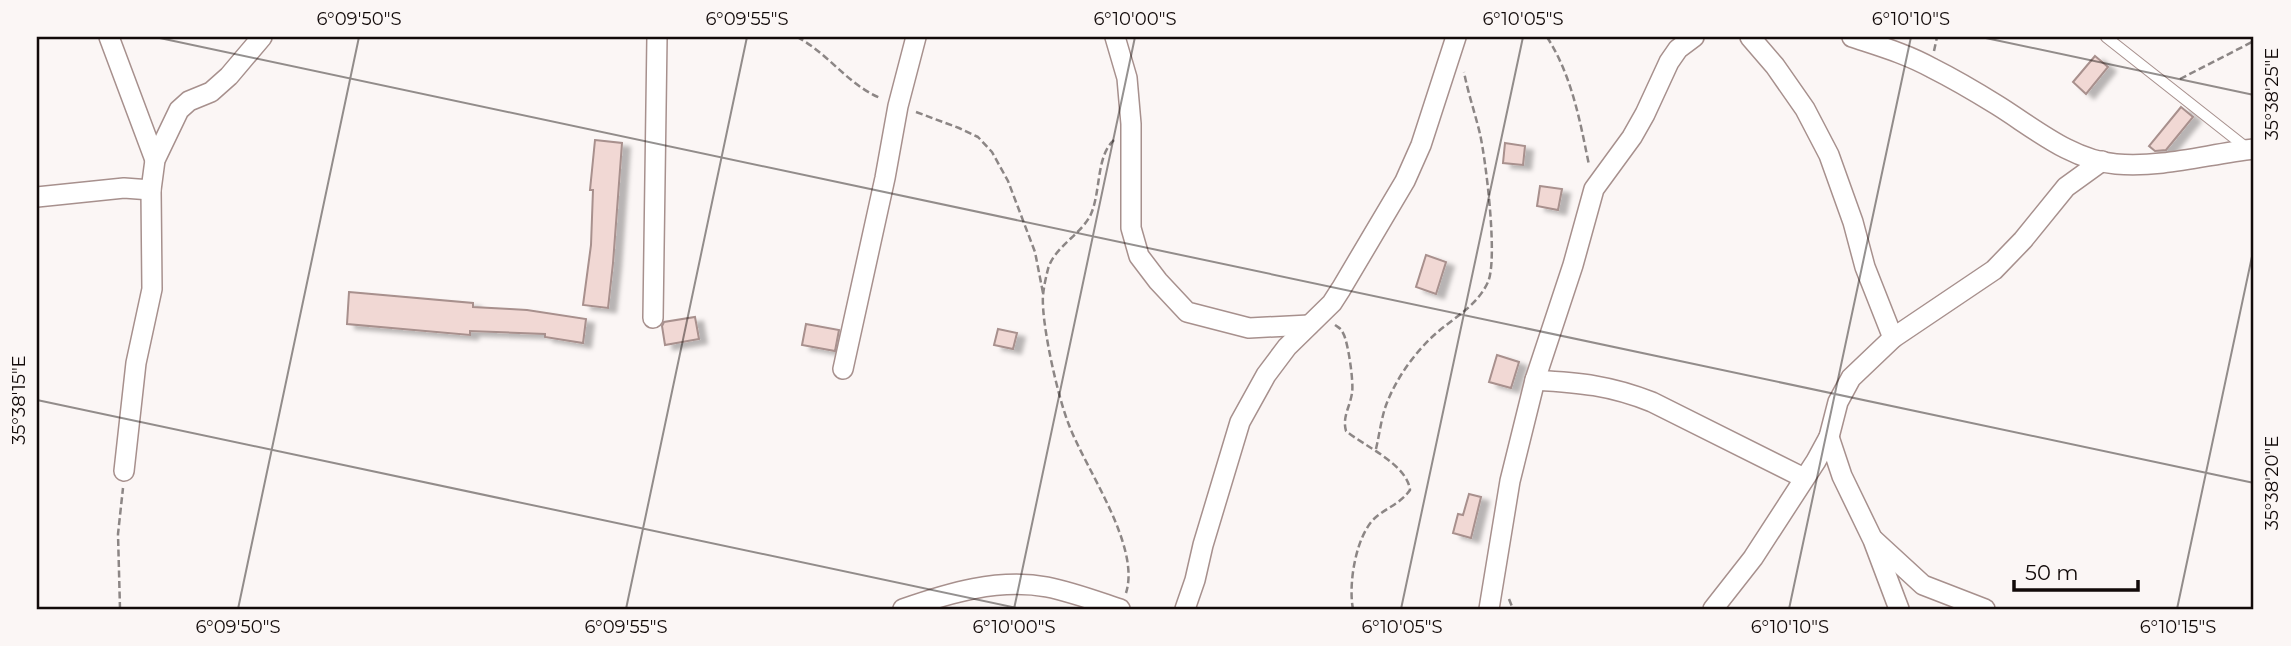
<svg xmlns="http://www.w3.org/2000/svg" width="2291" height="646" viewBox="0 0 2291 646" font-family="Montserrat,sans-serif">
<defs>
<filter id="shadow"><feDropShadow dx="8" dy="4.5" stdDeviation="2" flood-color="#0004"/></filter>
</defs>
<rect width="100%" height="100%" fill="#fbf6f5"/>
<g fill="#f1d8d4" stroke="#a8908d" stroke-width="2" filter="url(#shadow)">
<path d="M 2095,56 L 2108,67 L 2086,94 L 2073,82 Z"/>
<path d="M 2181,107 L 2193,117 L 2166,150 L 2155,151 L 2149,146 Z"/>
<path d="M 595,140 L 622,143 L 613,263 L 608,308 L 583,305 L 591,245 L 593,190 L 590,190 Z"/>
<path d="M 1505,143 L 1525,146 L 1523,165 L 1503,163 Z"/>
<path d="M 1540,186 L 1562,189 L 1558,210 L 1537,206 Z"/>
<path d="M 1426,255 L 1446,262 L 1436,294 L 1416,287 Z"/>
<path d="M 349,292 L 473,303 L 473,307 L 527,310 L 586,319 L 583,343 L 545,337 L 545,334 L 470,331 L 470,335 L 347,324 Z"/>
<path d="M 695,317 L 699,339 L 665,345 L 662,326 L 664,322 Z"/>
<path d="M 806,324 L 839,330 L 835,351 L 802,345 Z"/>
<path d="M 998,329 L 1017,333 L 1013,349 L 994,345 Z"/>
<path d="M 1497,355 L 1519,362 L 1511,388 L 1489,382 Z"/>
<path d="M 1469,494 L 1481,497 L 1471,538 L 1453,533 L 1458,514 L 1463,515 Z"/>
</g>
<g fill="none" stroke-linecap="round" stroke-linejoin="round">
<g stroke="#a7908d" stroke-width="12">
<path id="lane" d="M 2106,37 L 2248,149"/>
</g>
<g stroke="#a7908d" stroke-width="22">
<g id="street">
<path d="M 109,37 L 155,160"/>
<path d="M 1115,37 L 1127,78 L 1131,124 L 1131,228 L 1139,256 L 1158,281 L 1187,312 L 1249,328 L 1309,325"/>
<path d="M 1750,37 L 1775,66 L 1805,109 L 1829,155 L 1853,222 L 1865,267 L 1893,338"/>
<path d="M 1852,37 C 1879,46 1907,54 1932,68 C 1954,79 1976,92 1997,105 C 2034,128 2071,160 2116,164 C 2163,168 2208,154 2254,149"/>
<path d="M 37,197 L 124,188 L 151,190"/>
<path d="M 653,318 L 657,37"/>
<path d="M 843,369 L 885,178 L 898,106 L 916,37"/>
<path d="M 1535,380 C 1581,383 1609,385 1652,402 L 1804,478"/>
<path d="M 1829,437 L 1842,476 L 1873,540 L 1899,609"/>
<path d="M 124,471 L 136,363 L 152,289 L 151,190 L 155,160 L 179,110 L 189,101 L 211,92 L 229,76 L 262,37"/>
<path d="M 1874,540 L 1923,585 L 1985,609"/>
<path d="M 903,609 C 949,593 998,578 1047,587 C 1072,592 1096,601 1120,609"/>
<path d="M 1185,609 L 1195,580 L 1203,545 L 1240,422 L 1266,375 L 1287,347 L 1332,303 L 1341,289 L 1405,181 L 1421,145 L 1456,37"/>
<path d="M 1489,609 L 1510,481 L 1535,380 L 1573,265 L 1594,189 L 1632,137 L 1645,114 L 1669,62 L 1678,49 L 1694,37"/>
<path d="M 1713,609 L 1753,558 L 1816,461 L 1829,437 L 1838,402 L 1851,378 L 1893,338 L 1994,270 L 2023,240 L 2066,187 L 2102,161"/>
</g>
</g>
<g stroke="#8c8685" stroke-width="2.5" stroke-dasharray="7 3.5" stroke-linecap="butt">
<path d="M 797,37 C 829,54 846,83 880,98"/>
<path d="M 1547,37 C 1572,76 1580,121 1589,165"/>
<path d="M 1934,51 L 1937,37"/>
<path d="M 2180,79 L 2254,41"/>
<path d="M 916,112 L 959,128 L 978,137 L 992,152 L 1008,181 L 1035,252 L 1043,293"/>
<path d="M 1114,140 C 1096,156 1101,191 1091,214 C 1082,234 1054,247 1048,269 C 1046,277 1044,286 1043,295 C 1041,323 1058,398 1069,425 C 1086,470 1141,546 1126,593"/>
<path d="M 1335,325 C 1339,328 1341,328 1343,333 C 1348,341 1354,383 1352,393 C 1350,407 1342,417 1346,431 C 1364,446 1407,464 1410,490 C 1401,503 1388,507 1376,517 C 1356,534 1348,584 1353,609"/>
<path d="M 1376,449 C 1379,436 1381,421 1385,408 C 1394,382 1412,356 1432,337 C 1452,318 1476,308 1488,282 C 1498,259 1486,161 1480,134 C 1475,113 1468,93 1464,72"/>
<path d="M 1509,599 L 1513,609"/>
<path d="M 120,609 L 118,534 L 123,488"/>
</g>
<use href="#lane" stroke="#fff" stroke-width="10"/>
<use href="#street" stroke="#fff" stroke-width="19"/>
</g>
<path fill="none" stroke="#120a09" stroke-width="2" stroke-opacity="0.45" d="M 155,37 L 2254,483M 1981,37 L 2254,95M 37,400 L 1022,609M 238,609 L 359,37M 626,609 L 747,37M 1014,609 L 1135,37M 1401,609 L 1523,37M 1789,609 L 1911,37M 2177,609 L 2254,247"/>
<rect width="2291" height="646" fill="none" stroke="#fbf6f5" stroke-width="77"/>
<path d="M2014 580v10h124v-10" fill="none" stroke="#120a09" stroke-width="3.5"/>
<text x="2025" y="580" font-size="21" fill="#120a09" stroke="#fbf6f5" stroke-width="5" paint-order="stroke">50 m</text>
<rect x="38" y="38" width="2214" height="570" fill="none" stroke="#120a09" stroke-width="2.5"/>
<g font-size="18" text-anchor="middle" fill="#120a09">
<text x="359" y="25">6°09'50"S</text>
<text x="747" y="25">6°09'55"S</text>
<text x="1135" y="25">6°10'00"S</text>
<text x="1523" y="25">6°10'05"S</text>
<text x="1911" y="25">6°10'10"S</text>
<text transform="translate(2272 94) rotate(-90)" y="6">35°38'25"E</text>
<text transform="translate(19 400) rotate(-90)" y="6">35°38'15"E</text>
<text transform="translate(2272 483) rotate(-90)" y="6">35°38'20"E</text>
<text x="238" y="633">6°09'50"S</text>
<text x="626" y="633">6°09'55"S</text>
<text x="1014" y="633">6°10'00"S</text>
<text x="1402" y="633">6°10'05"S</text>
<text x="1790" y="633">6°10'10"S</text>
<text x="2178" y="633">6°10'15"S</text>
</g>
</svg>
